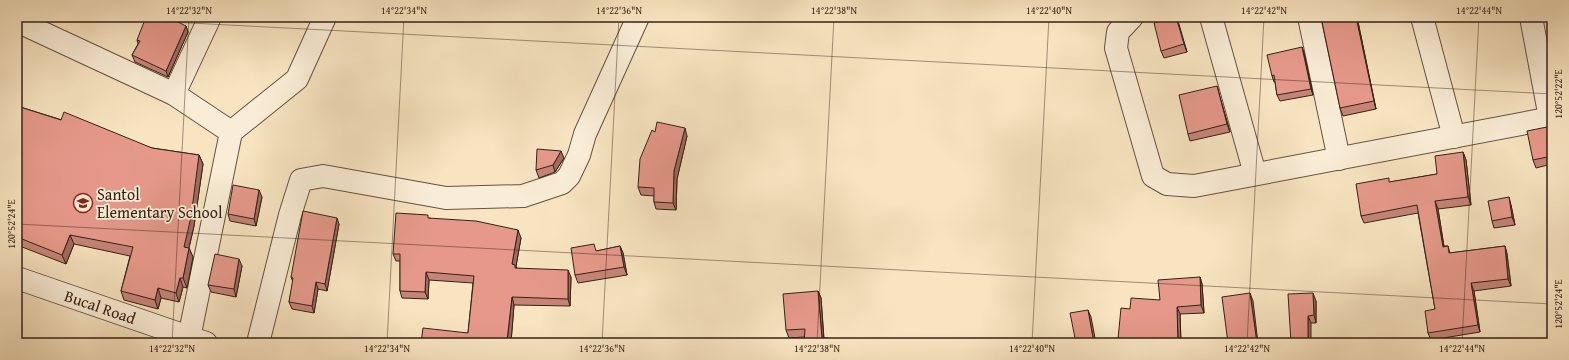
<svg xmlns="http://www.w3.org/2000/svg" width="1569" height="360" viewBox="0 0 1569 360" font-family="'Gentium Book Plus',serif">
<rect width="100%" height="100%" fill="#f8e4c1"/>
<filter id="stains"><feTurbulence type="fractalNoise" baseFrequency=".005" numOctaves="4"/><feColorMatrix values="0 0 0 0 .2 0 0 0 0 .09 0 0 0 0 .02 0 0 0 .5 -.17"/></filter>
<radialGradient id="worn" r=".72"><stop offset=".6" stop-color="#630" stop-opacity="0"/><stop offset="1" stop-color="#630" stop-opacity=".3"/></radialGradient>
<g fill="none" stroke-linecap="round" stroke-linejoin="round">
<g stroke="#655242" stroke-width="24">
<g id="minor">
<path d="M 210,17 L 174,94 L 231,132"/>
<path d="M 1132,17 L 1118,32 L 1116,48 L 1153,176 L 1167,184 L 1194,186 L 1552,118"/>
<path d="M 1211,17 L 1255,174"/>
<path d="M 1309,17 L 1339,159"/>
<path d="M 1422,17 L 1454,137"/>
<path d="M 1531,17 L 1550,118"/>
<path d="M 17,21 L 174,94"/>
<path id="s1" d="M 17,278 L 206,343"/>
<path d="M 189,338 L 231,132 L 297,79 L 325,17"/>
<path d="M 258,343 L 290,215 L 301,180 L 323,176 L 446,198 L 523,196 L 562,183 L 569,176 L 579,155 L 585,134 L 638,17"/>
</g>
</g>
<use href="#minor" stroke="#faedd7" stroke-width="22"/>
</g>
<g fill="#c68478" stroke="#342217">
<path d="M 1176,17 L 1187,52 L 1164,58 L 1161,51 Z"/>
<path d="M 1357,17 L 1376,109 L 1343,116 L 1340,108 Z"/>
<path d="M 186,26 L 188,32 L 168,77 L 135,62 L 132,55 L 138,44 L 137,40 Z"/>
<path d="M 1302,47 L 1304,53 L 1313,95 L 1280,101 L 1277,95 L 1275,82 L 1274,82 L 1272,76 Z"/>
<path d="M 1217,86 L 1219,94 L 1230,132 L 1190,141 L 1188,134 Z"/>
<path d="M 17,106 L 152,148 L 199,155 L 203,164 L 194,226 L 189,248 L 193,257 L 187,288 L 183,287 L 179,302 L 161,298 L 158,309 L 124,300 L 121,291 L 130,256 L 74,244 L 66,264 L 17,245 Z"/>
<path d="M 1552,126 L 1552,164 L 1536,168 L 1533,160 Z"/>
<path d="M 687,136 L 677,179 L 676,210 L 656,209 L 654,202 L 654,196 L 641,195 L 638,187 Z"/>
<path d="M 1463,152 L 1466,160 L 1471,205 L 1438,209 L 1444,246 L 1448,246 L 1450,253 L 1505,246 L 1507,254 L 1511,286 L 1474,291 L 1480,332 L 1431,340 L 1428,333 L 1435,309 L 1418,213 L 1364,223 L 1361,216 L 1390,182 L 1437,174 Z"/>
<path d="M 564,158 L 555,172 L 539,178 L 536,170 Z"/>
<path d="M 262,197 L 256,226 L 230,221 L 228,214 Z"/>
<path d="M 1511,205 L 1515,225 L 1494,228 L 1492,221 Z"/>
<path d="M 429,218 L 521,238 L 516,266 L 516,268 L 571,277 L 570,306 L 514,305 L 511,341 L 421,343 L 468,333 L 473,283 L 429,280 L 428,299 L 402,298 L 400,291 L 400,261 L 396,261 L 393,254 Z"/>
<path d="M 339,224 L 327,291 L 318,289 L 314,313 L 292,309 L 289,302 L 293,282 L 291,277 Z"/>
<path d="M 620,246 L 623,253 L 627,275 L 578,283 L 575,275 L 597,251 Z"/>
<path d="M 242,266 L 236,297 L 211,292 L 208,285 Z"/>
<path d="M 1200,277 L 1202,284 L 1204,313 L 1180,314 L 1181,343 L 1120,343 L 1118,339 L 1130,309 L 1160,300 Z"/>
<path d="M 818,291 L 821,298 L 824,338 L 836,339 L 837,343 L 804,343 L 804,337 L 789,338 L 786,330 Z"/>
<path d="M 1316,301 L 1316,323 L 1311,323 L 1291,343 Z"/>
</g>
<g fill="#a16b61" stroke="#342217">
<path d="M 1176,17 L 1179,24 L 1187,52 L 1184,44 Z"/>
<path d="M 1356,17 L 1357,17 L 1376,109 L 1374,101 Z"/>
<path d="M 186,26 L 188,32 L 168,77 L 166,71 Z"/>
<path d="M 1302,47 L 1304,53 L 1313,95 L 1311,89 Z"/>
<path d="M 1217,86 L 1219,94 L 1230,132 L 1227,124 Z"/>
<path d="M 685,128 L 687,136 L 677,179 L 676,210 L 673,203 L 674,171 Z"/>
<path d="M 561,151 L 564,158 L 555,172 L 553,165 Z"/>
<path d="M 1463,152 L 1466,160 L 1471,205 L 1468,197 Z"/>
<path d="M 199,155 L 203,164 L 194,226 L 187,256 L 184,247 Z"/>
<path d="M 259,190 L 262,197 L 256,226 L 254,219 Z"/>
<path d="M 1509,197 L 1511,205 L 1515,225 L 1512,217 Z"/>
<path d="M 1435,201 L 1438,209 L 1445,254 L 1443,247 Z"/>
<path d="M 337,218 L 339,224 L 327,291 L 325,284 Z"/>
<path d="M 518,230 L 521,238 L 516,266 L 518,272 L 512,264 Z"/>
<path d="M 70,235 L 74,244 L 66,264 L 62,255 Z"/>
<path d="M 620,246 L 623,253 L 627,275 L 624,267 Z"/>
<path d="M 1505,246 L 1507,254 L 1511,286 L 1508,279 Z"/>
<path d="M 189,248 L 193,257 L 187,288 L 183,278 Z"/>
<path d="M 239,259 L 242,266 L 236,297 L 234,289 Z"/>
<path d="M 568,270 L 571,277 L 570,306 L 568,299 Z"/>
<path d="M 426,272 L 429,280 L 428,299 L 425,292 Z"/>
<path d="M 1200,277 L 1202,284 L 1204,313 L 1201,305 Z"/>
<path d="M 180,278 L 183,287 L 179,302 L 176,293 Z"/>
<path d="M 316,282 L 318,289 L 314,313 L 312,306 Z"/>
<path d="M 1471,283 L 1474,291 L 1480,332 L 1478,325 Z"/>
<path d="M 158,288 L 161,298 L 158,309 L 155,300 Z"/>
<path d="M 818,291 L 821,298 L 824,343 L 822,338 Z"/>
<path d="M 1250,293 L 1253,301 L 1258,343 L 1257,343 Z"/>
<path d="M 1313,293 L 1316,301 L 1316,323 L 1314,315 Z"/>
<path d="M 512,297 L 514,305 L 511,343 L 507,341 Z"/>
<path d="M 1177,307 L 1180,314 L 1181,343 L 1178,343 Z"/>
<path d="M 1088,310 L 1091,317 L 1096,343 L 1094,343 Z"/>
<path d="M 1308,316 L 1311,323 L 1311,343 L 1308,343 Z"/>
</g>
<g fill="#e6998b" stroke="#342217">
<path d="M 146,17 L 168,17 L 186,26 L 166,71 L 132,55 L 140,41 L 137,40 Z"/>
<path d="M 1174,17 L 1176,17 L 1184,44 L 1161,51 L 1154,23 Z"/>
<path d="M 1321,17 L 1356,17 L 1374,101 L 1340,108 Z"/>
<path d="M 1302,47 L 1311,89 L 1277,95 L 1274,75 L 1272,76 L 1267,55 Z"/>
<path d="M 1217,86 L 1227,124 L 1188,134 L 1179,95 Z"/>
<path d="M 17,106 L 61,120 L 64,112 L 152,148 L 199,155 L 191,217 L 184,247 L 189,248 L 183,278 L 180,278 L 176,293 L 158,288 L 155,300 L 121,291 L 133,247 L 70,235 L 62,255 L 17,237 Z"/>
<path d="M 657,122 L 685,128 L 674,171 L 673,203 L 654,202 L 654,188 L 638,187 L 640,159 L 652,130 L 655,132 Z"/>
<path d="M 1552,126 L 1552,156 L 1533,160 L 1527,131 Z"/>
<path d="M 537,149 L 561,151 L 553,165 L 536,170 Z"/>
<path d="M 1463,152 L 1468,197 L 1435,201 L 1443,247 L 1448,246 L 1449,253 L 1505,246 L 1508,279 L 1471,283 L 1478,325 L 1428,333 L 1425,311 L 1435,309 L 1417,205 L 1361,216 L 1356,184 L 1389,178 L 1389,182 L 1437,174 L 1435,156 Z"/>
<path d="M 233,185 L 259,190 L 254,219 L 228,214 Z"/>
<path d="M 1509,197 L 1512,217 L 1492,221 L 1488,201 Z"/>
<path d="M 303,211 L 337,218 L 325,284 L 316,282 L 312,306 L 289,302 L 293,278 L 291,277 Z"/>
<path d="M 396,213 L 428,215 L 428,218 L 476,221 L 518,230 L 512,264 L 515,265 L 515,268 L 568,270 L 568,299 L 512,297 L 507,341 L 526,343 L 421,343 L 423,328 L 468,333 L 474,276 L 426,272 L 425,292 L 400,291 L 400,254 L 393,254 Z"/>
<path d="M 594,244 L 596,251 L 620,246 L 624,267 L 575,275 L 571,248 Z"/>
<path d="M 215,254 L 239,259 L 234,289 L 208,285 Z"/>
<path d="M 1200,277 L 1201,305 L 1177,307 L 1178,343 L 1155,343 L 1155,342 L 1118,339 L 1121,308 L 1130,309 L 1131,298 L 1160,300 L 1158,280 Z"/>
<path d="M 818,291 L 822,338 L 836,339 L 835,343 L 804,343 L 805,329 L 786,330 L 783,294 Z"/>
<path d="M 1250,293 L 1257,343 L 1228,343 L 1222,297 Z"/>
<path d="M 1313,293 L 1314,315 L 1308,316 L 1308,343 L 1291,343 L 1288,294 Z"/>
<path d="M 1088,310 L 1094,343 L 1076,343 L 1070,313 Z"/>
<path d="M 572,339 L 606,341 L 606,343 L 572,343 Z"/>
<path d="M 139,340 L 155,343 L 138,343 Z"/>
</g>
<path fill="none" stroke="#342217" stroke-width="1" stroke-opacity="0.45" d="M 75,17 L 1552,94M 17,224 L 1552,304M 172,343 L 189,17M 387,343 L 404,17M 602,343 L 619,17M 817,343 L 834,17M 1032,343 L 1049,17M 1247,343 L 1264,17M 1462,343 L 1479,17"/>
<defs>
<g id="school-ring" transform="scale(1)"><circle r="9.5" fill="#faedd7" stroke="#8f2418" stroke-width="1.5"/><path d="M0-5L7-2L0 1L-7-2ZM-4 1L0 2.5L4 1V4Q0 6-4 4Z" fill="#8f2418"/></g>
</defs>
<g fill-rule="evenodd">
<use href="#school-ring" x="83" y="203"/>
</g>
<g text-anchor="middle" stroke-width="3.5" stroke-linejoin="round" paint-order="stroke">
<g font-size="16" fill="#342217" stroke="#faedd7" text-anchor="start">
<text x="97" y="200">Santol<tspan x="97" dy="18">Elementary School</tspan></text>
</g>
<g font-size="16" fill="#342217" stroke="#faedd7">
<text dy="6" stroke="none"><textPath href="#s1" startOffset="88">Bucal Road</textPath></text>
</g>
</g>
<rect width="1569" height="360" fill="none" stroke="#f8e4c1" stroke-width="44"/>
<rect x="22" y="22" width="1525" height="316" fill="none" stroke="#342217" stroke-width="1.5"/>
<g font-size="10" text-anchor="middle" fill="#342217">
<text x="189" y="14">14°22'32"N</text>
<text x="404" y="14">14°22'34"N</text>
<text x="619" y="14">14°22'36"N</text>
<text x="834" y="14">14°22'38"N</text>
<text x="1049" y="14">14°22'40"N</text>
<text x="1264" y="14">14°22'42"N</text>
<text x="1479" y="14">14°22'44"N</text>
<text transform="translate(1558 94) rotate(-90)" y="4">120°52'22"E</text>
<text transform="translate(11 224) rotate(-90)" y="4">120°52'24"E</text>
<text transform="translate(1558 304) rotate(-90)" y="4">120°52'24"E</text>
<text x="172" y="352">14°22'32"N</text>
<text x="387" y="352">14°22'34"N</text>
<text x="602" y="352">14°22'36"N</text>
<text x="817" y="352">14°22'38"N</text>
<text x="1032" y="352">14°22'40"N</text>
<text x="1247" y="352">14°22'42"N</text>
<text x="1462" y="352">14°22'44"N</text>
</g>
<rect width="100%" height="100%" filter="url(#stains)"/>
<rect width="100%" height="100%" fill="url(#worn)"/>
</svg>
